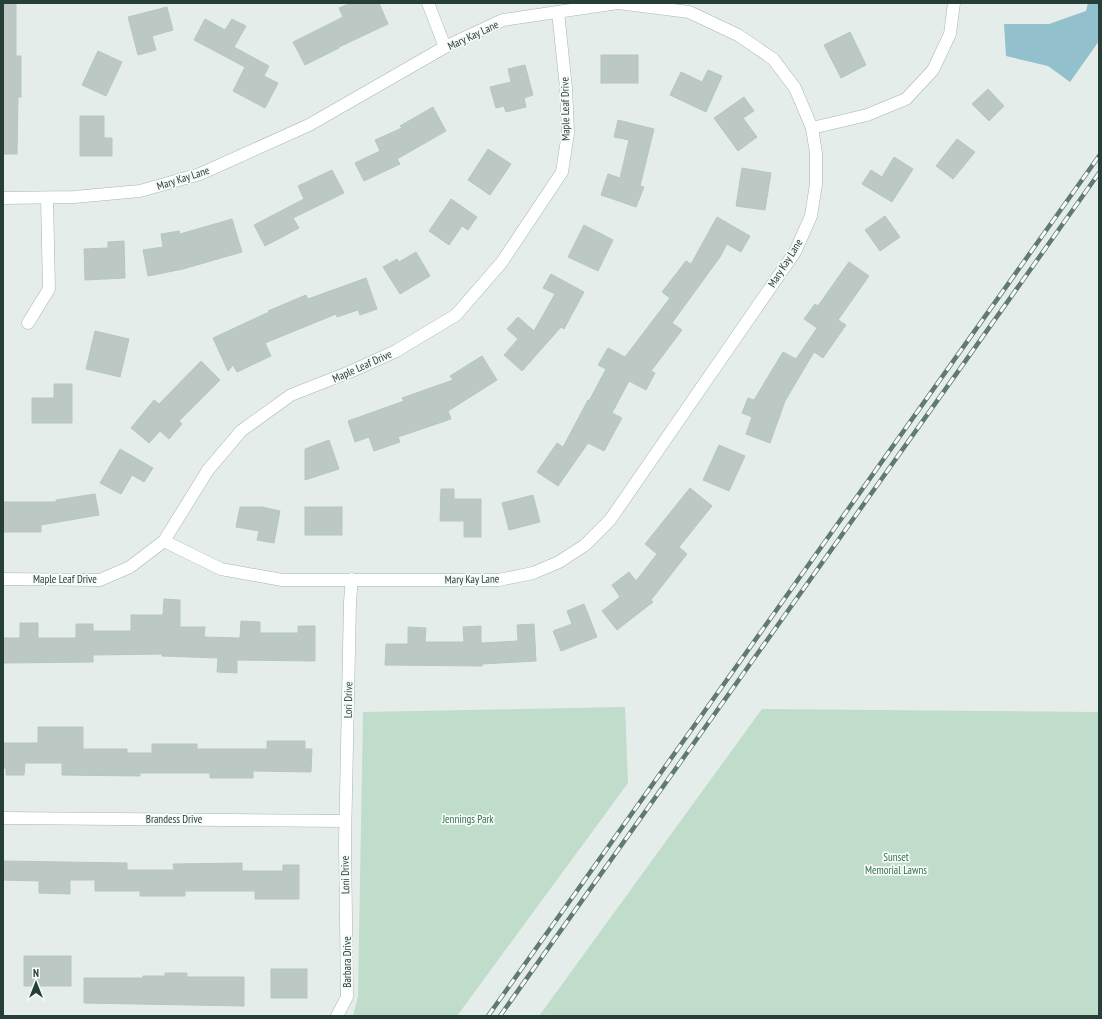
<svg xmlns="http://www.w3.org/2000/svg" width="1102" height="1019" viewBox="0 0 1102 1019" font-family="'PT Sans Narrow',sans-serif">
<rect width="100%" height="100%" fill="#e5edea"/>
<g fill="#c0dcca">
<path d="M 625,707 L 628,783 L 457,1016 L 353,1016 L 358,996 L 363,712 Z"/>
<path d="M 762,709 L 1099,712 L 1099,1016 L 539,1016 Z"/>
</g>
<path fill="#93c0cd" d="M 1088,3 L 1099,3 L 1099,41 L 1070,82 L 1048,66 L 1006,56 L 1004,24 L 1049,24 L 1086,11 Z"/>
<g fill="#bbc8c3" stroke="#b8c6c1">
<path d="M 3,3 L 16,3 L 16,56 L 21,56 L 21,97 L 18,97 L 17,154 L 3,154 Z"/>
<path d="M 351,3 L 379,3 L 388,24 L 339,47 L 339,48 L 305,65 L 293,42 L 343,17 L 339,8 Z"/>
<path d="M 167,7 L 173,30 L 152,36 L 156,50 L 138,55 L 128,17 Z"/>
<path d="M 205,19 L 225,30 L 232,19 L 246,26 L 234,47 L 269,66 L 264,76 L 278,83 L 265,108 L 233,91 L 245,67 L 194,40 Z"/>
<path d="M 850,32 L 866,65 L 841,78 L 824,45 Z"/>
<path d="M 98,51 L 122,62 L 106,96 L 82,85 Z"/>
<rect x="601" y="55" width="37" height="28"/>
<path d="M 525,65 L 533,95 L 524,98 L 526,107 L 506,112 L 504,106 L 496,108 L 490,87 L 511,82 L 508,69 Z"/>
<path d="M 708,70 L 722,76 L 706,112 L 670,95 L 681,72 L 702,82 Z"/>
<path d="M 988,89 L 1004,106 L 989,121 L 972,104 Z"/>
<path d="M 744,97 L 754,111 L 743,118 L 757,137 L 738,151 L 714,118 Z"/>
<path d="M 433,107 L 446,131 L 397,159 L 400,164 L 364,181 L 355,163 L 380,151 L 375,140 L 402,128 L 400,126 Z"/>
<path d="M 80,116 L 104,116 L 104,138 L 112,138 L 112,156 L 80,156 Z"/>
<path d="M 618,120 L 654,129 L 640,186 L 644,187 L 636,207 L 601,195 L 608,174 L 620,178 L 629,140 L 614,137 Z"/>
<path d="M 957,139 L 975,152 L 953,179 L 936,166 Z"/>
<path d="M 488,149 L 511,164 L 490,195 L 468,180 Z"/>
<path d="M 894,157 L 913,169 L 892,202 L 862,184 L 871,170 L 882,177 Z"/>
<path d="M 742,168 L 771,173 L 765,210 L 736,206 Z"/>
<path d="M 332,170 L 344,193 L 293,218 L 299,228 L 265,246 L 254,225 L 304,199 L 298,186 Z"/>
<path d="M 451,199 L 477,217 L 468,230 L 462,226 L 449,245 L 429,231 Z"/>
<path d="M 885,216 L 900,237 L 880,251 L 865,230 Z"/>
<path d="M 717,217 L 750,236 L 741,252 L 727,244 L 720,257 L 672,323 L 682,330 L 651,371 L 655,373 L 646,390 L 629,381 L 612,413 L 622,418 L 604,451 L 588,443 L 558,486 L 537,472 L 557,443 L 563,447 L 588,400 L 589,401 L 606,369 L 598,365 L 608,348 L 625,357 L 670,298 L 662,292 L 686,261 L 691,264 Z"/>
<path d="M 232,219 L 242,252 L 183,269 L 148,276 L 143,250 L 163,247 L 161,234 L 179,231 L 180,234 Z"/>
<path d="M 584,225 L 613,240 L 598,271 L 568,257 Z"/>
<path d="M 124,241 L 125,278 L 85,280 L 84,249 L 108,248 L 108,242 Z"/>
<path d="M 416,252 L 430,276 L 400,294 L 383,267 L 397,259 L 399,262 Z"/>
<path d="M 849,262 L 869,276 L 838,320 L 846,325 L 823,358 L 814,352 L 785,401 L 770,443 L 746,434 L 752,417 L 742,413 L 748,398 L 754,400 L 783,352 L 796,359 L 817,328 L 804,319 L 815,304 L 818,306 Z"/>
<path d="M 551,274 L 584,292 L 564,329 L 561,327 L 522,371 L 504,355 L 518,339 L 507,329 L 518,317 L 534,331 L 555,294 L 543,288 Z"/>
<path d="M 366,278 L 377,309 L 360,315 L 358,310 L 337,317 L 336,314 L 265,343 L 271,356 L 237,372 L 233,365 L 228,371 L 213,338 L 269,312 L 268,311 L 306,295 L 308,299 Z"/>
<path d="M 95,331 L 129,339 L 120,377 L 86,369 Z"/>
<path d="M 482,356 L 497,380 L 448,411 L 451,419 L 398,437 L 400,442 L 374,451 L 369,437 L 355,442 L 348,421 L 404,401 L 402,398 L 453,380 L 450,376 Z"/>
<path d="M 201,361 L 220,380 L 179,421 L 182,424 L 169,439 L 160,431 L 149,443 L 131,428 L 154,400 L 159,404 Z"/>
<path d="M 54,384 L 72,384 L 72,423 L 32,423 L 32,398 L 54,398 Z"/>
<path d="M 329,440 L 339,469 L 305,480 L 305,449 Z"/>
<path d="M 719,445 L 745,456 L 729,491 L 703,480 Z"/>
<path d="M 120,449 L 153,468 L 144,482 L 132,475 L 121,494 L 100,483 Z"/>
<path d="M 690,488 L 712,506 L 679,547 L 687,554 L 651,600 L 653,602 L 617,630 L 602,611 L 620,597 L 612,585 L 629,572 L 636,581 L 657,554 L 645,544 Z"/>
<path d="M 441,489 L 454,489 L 454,499 L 481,499 L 481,537 L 464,537 L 464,521 L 440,521 Z"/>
<path d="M 95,494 L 99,515 L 41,525 L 41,532 L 3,532 L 3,502 L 56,502 L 56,500 Z"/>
<path d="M 533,495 L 540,522 L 509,530 L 502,503 Z"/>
<path d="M 240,507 L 262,507 L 280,511 L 274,543 L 257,540 L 259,531 L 236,527 Z"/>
<rect x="305" y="507" width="37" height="28"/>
<path d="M 164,599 L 180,600 L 180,627 L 205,627 L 204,637 L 240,638 L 241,621 L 260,622 L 260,633 L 298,633 L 298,626 L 315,626 L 315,661 L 237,660 L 237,673 L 217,672 L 218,658 L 162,656 L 162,654 L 93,655 L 93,662 L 3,663 L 3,638 L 20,638 L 20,623 L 38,623 L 38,638 L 76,638 L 76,624 L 93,624 L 93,631 L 131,631 L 131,615 L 163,615 Z"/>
<path d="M 584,604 L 597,637 L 561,651 L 553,631 L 572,624 L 567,611 Z"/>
<path d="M 534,624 L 536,661 L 482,664 L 482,666 L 385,665 L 386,644 L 408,644 L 408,627 L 426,628 L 425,642 L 464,642 L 463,627 L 481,626 L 481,643 L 518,641 L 517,625 Z"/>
<path d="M 38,727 L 83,727 L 83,749 L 127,749 L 127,753 L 152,753 L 152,744 L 197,744 L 197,749 L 267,749 L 267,741 L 305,741 L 305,749 L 312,749 L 311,772 L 253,771 L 253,778 L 210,778 L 210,773 L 140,773 L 140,776 L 62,775 L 62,763 L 25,763 L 24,775 L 6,775 L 6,768 L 3,768 L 3,743 L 38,743 Z"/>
<path d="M 3,861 L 127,863 L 127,870 L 174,870 L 173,864 L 242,863 L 242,871 L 283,871 L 283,865 L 299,865 L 299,899 L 255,899 L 255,891 L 185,891 L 185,896 L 140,896 L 140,891 L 95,891 L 95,880 L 70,880 L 70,894 L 39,893 L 39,881 L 3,880 Z"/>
<rect x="24" y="956" width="47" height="30"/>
<rect x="271" y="969" width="36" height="29"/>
<path d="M 165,973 L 187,973 L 187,977 L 244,977 L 244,1006 L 84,1003 L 84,978 L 143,978 L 143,976 L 165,976 Z"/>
</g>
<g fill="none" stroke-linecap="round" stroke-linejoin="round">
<g stroke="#a8b5b1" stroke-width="13">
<g id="street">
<path d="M 428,3 L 445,47"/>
<path d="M 812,128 L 867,115 L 906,99 L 933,70 L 950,34 L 954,3"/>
<path d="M 3,198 L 74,197 L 140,191 L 200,174 L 309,125 L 445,47 L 503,20 L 618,3 L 689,12 L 738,35 L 773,59 L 795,88 L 812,128 L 816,153 L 816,184 L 811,216 L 795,252 L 610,520 L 585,545 L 559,562 L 533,573 L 499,580 L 282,580 L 221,569 L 164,541"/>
<path d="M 28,323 L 49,289 L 47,198"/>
<path d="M 3,579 L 100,580 L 130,567 L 164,541 L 208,470 L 241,431 L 291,395 L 352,371 L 396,351 L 456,315 L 502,262 L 562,172 L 568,133 L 566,88 L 558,12"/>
<path d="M 3,818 L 345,821"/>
<path d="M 337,1016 L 347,997 L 345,842 L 350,601 L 352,579"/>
</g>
</g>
<use href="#street" stroke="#fff" stroke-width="12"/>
<g stroke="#617974" stroke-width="4.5">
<g id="rail">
<path d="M 488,1016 L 1099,156"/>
<path d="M 500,1016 L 1099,173"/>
</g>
</g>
<use href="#rail" stroke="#f6faf8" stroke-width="3" stroke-dasharray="9" stroke-linecap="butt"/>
</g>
<g text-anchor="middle" stroke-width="3.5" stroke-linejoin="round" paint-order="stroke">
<g font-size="11" fill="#263e39" stroke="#f6faf8">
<text transform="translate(473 35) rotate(-25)" y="4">Mary Kay Lane</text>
<text transform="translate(565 109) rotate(-91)" y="4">Maple Leaf Drive</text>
<text transform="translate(183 178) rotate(-18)" y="4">Mary Kay Lane</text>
<text transform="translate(785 263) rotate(-58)" y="4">Mary Kay Lane</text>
<text transform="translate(362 366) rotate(-24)" y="4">Maple Leaf Drive</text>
<text x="65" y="583">Maple Leaf Drive</text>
<text transform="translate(472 579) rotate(-1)" y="4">Mary Kay Lane</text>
<text transform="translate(348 700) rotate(-89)" y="4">Lori Drive</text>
<text x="174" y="823">Brandess Drive</text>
<text transform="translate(345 875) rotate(-91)" y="4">Loni Drive</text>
<text transform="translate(347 962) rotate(-90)" y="4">Barbara Drive</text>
</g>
<g font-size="11" fill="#33714f" stroke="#f6faf8">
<text x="468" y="823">Jennings Park</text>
<text x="896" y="861">Sunset<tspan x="896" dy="13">Memorial Lawns</tspan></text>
</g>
</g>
<rect width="1102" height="1019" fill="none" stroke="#263e39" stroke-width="8"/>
<g transform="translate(36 983)" stroke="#f6faf8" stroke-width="3" paint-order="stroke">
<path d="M0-3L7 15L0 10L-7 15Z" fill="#263e39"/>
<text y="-6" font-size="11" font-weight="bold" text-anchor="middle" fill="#263e39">N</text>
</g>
</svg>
